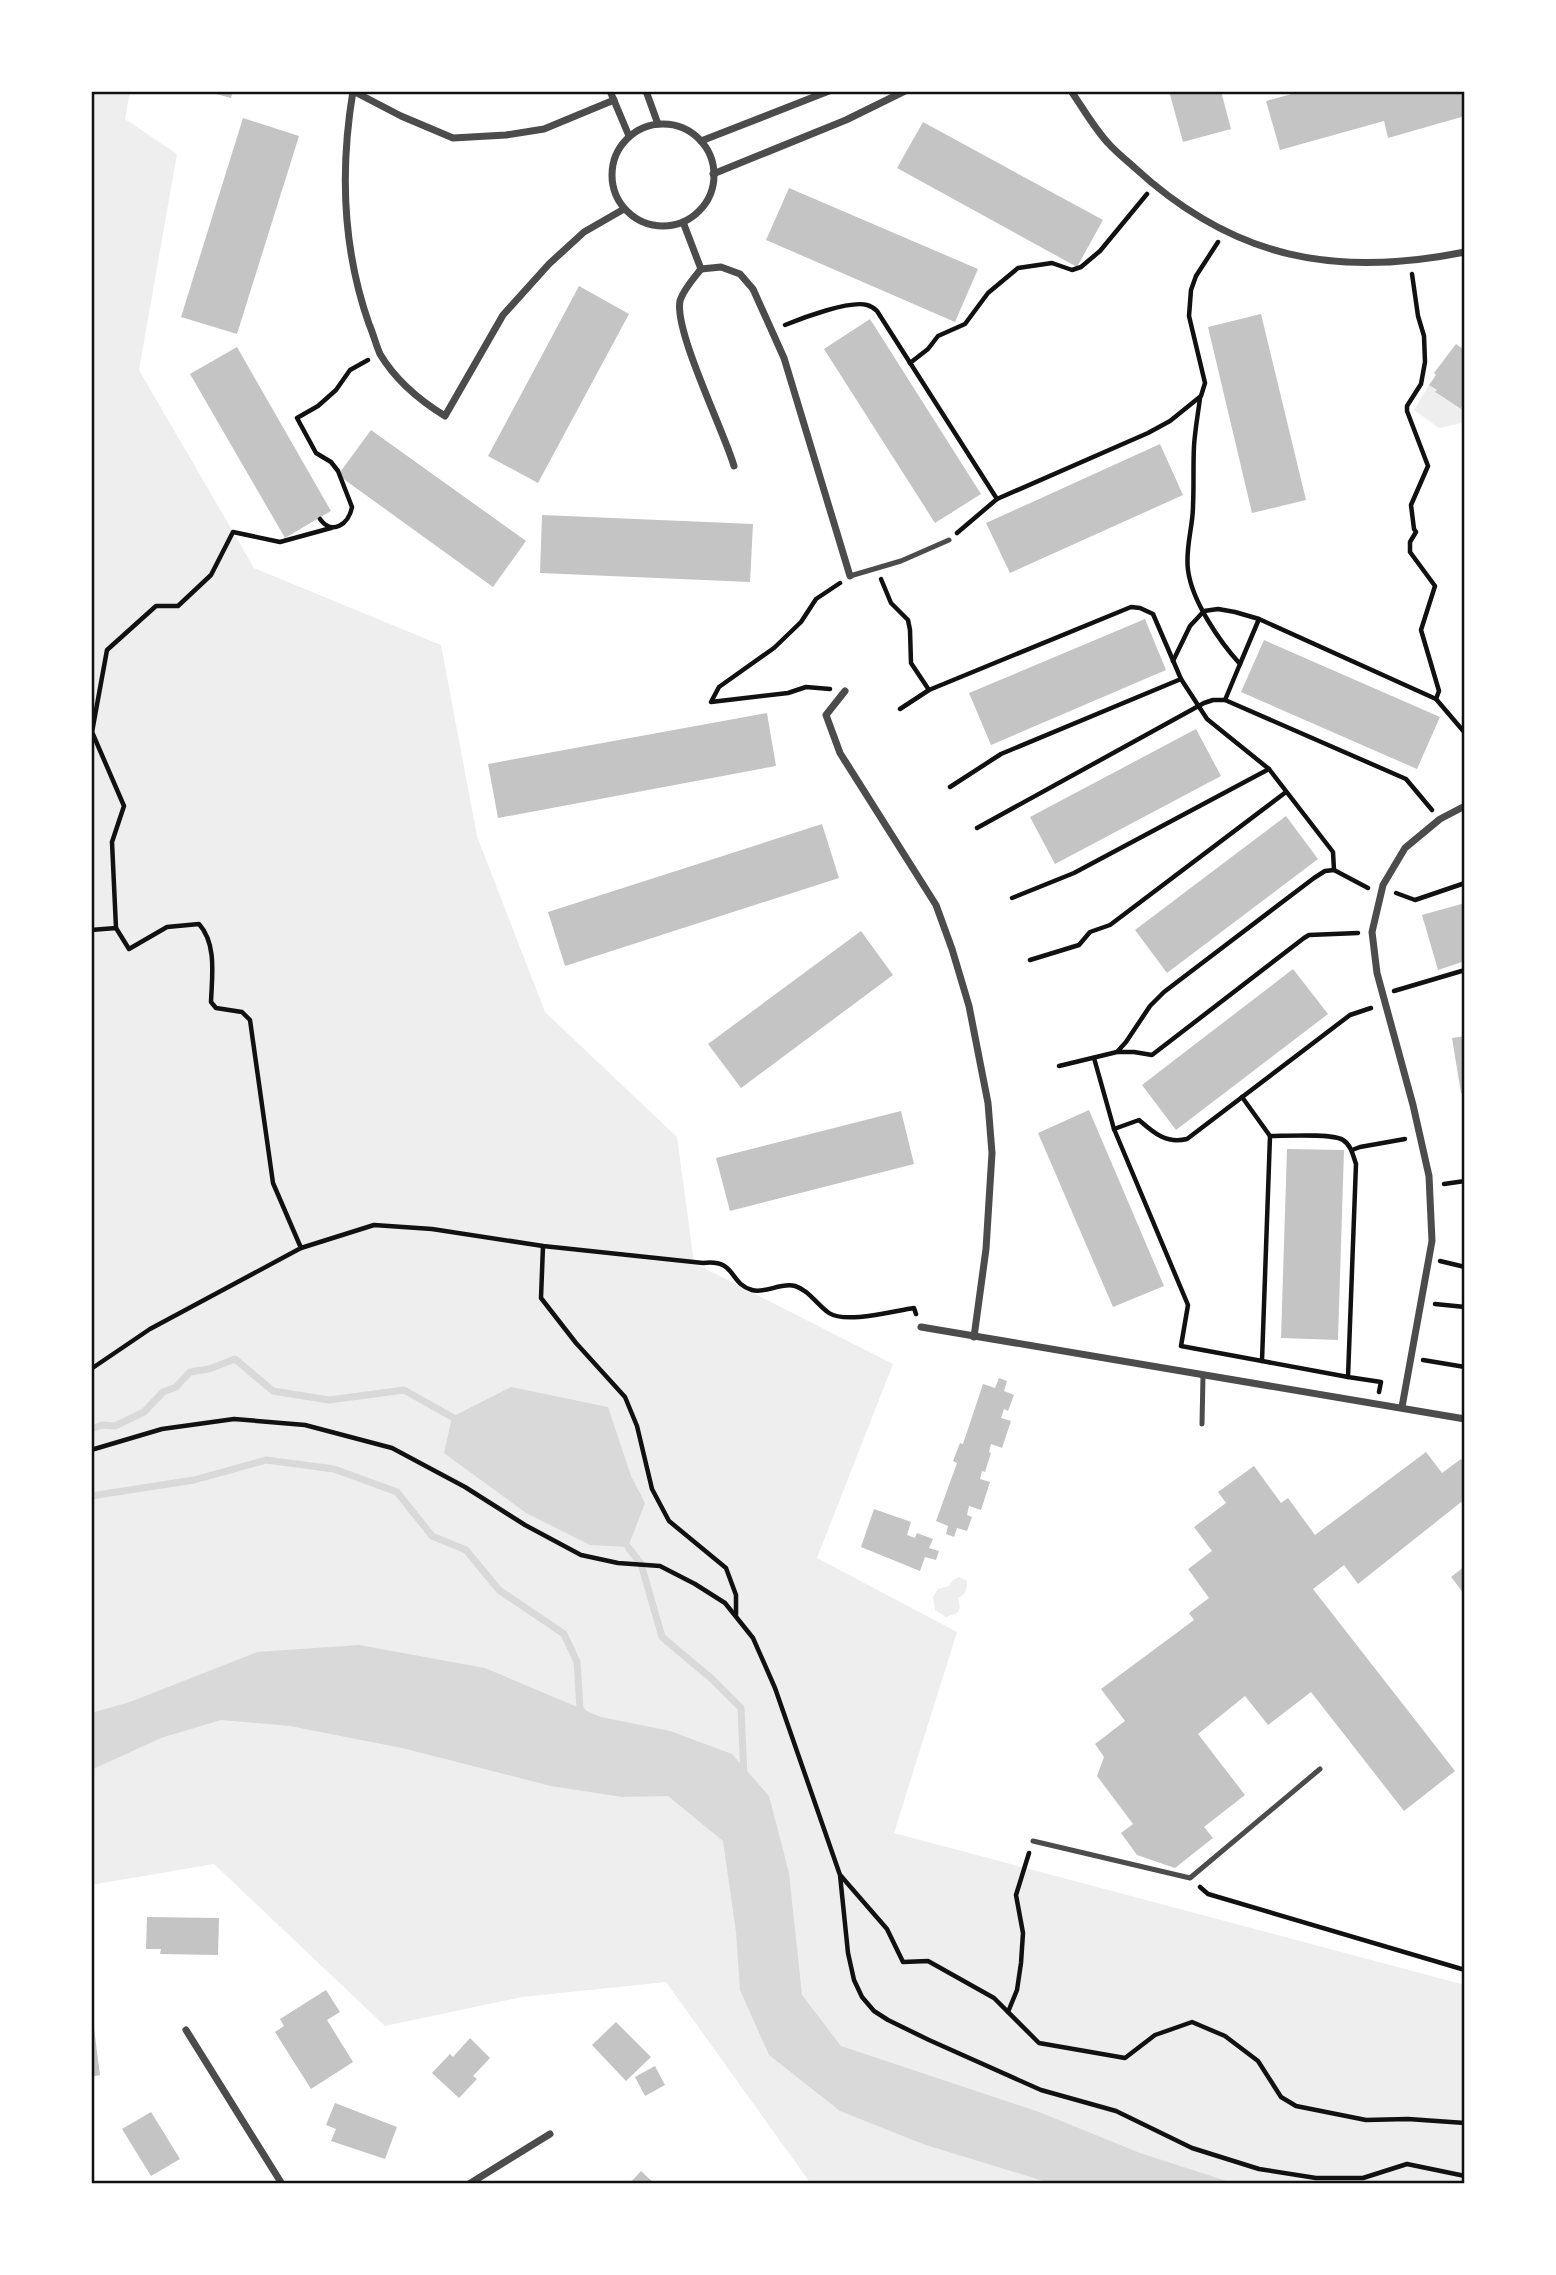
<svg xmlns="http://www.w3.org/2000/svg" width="1556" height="2275" viewBox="0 0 1556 2275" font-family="'Source Sans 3',sans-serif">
<rect width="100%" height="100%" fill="#fff"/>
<g fill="#eee">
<path d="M 91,91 L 130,91 L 125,119 L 177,154 L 139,370 L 254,568 L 441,645 L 477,836 L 545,1012 L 677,1137 L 694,1263 L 893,1364 L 817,1558 L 957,1632 L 894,1833 L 1465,1985 L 1465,2184 L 811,2184 L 666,1982 L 522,1997 L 385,2026 L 214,1864 L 91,1885 Z"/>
<path d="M 1429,385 L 1437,390 L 1436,393 L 1460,409 L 1462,406 L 1465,408 L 1465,419 L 1462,423 L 1439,428 L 1414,410 Z"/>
<path d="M 959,1577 L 967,1581 C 967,1591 966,1594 958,1598 L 960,1608 L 957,1613 L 946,1617 L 935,1610 L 933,1597 L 938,1589 L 949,1586 L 953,1580 Z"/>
</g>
<g fill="#d9d9d9">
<path d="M 511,1387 L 608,1407 L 631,1476 L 645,1503 L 628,1547 L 590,1545 L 526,1513 L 444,1453 L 452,1417 Z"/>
<path d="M 359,1645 L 485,1668 L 601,1717 L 670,1731 L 732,1754 L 769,1796 L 789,1873 L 802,1995 L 841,2046 L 1039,2112 L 1140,2153 L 1236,2184 L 1053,2184 L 923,2144 L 840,2111 L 769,2055 L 740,1990 L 736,1932 L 723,1841 L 668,1796 L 622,1797 L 551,1786 L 402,1748 L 290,1726 L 221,1720 L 161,1738 L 91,1770 L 91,1713 L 130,1702 L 257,1652 Z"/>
</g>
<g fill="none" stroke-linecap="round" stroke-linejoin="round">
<g stroke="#d9d9d9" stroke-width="7">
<path d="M 91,1429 L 102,1425 L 115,1426 L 144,1412 L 163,1392 L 176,1387 L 190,1372 L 209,1369 L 235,1359 L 273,1391 L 329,1400 L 404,1390 L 452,1417"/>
<path d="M 91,1496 L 194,1480 L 266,1460 L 334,1469 L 397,1492 L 432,1536 L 466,1550 L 499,1590 L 564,1634 L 577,1662 L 580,1708 L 584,1714"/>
<path d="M 628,1547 L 641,1564 L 662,1637 L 712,1679 L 741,1708 L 744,1777"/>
</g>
</g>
<g fill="#c4c4c4">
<path d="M 205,91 L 233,91 L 231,98 Z"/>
<path d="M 1169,91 L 1221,91 L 1231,129 L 1183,142 Z"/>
<path d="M 1302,91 L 1465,91 L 1465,116 L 1388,138 L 1384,121 L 1280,150 L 1266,101 Z"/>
<path d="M 243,118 L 299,136 L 237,334 L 181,317 Z"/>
<path d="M 923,122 L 1103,220 L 1077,267 L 897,168 Z"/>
<path d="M 789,188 L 978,269 L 955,322 L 766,240 Z"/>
<path d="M 579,286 L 629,314 L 538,483 L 488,456 Z"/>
<path d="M 1261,314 L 1306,500 L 1252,513 L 1208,327 Z"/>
<path d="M 870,319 L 981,494 L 935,523 L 824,349 Z"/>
<path d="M 1456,344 L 1463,349 L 1465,346 L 1465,408 L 1462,406 L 1461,409 L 1435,392 L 1437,390 L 1429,385 L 1436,375 L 1434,373 Z"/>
<path d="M 237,347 L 331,511 L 285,538 L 190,374 Z"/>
<path d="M 371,430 L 526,541 L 493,587 L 338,475 Z"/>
<path d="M 1160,444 L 1183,495 L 1010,573 L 986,523 Z"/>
<path d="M 542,515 L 753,524 L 750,582 L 540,573 Z"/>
<path d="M 1145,619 L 1166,670 L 991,745 L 969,693 Z"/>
<path d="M 1264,640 L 1440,717 L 1417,769 L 1241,692 Z"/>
<path d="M 767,713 L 776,766 L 498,818 L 488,764 Z"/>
<path d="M 1196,729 L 1221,776 L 1055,864 L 1030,817 Z"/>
<path d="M 1286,816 L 1318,859 L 1167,973 L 1135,930 Z"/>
<path d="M 822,824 L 839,878 L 565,966 L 548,912 Z"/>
<path d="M 1465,903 L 1465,961 L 1438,970 L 1422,915 Z"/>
<path d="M 861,931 L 893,975 L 741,1088 L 708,1044 Z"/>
<path d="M 1293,969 L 1328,1014 L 1176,1130 L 1142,1085 Z"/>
<path d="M 1465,1036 L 1465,1093 L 1461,1093 L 1452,1038 Z"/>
<path d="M 1089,1110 L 1164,1286 L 1113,1307 L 1038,1133 Z"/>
<path d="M 901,1111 L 914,1164 L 730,1211 L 716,1158 Z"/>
<path d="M 1287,1149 L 1344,1150 L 1338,1340 L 1281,1338 Z"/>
<path d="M 999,1378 L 1007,1381 L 1004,1391 L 1014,1395 L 1008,1411 L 1004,1409 L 1001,1418 L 1011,1421 L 1002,1448 L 991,1444 L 989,1452 L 991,1453 L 985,1472 L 982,1471 L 980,1479 L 990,1482 L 981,1510 L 969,1506 L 967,1515 L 972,1517 L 967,1531 L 957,1528 L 954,1537 L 946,1534 L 948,1526 L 936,1521 L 957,1463 L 953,1461 L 960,1443 L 963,1444 L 983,1384 L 995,1388 Z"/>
<path d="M 1426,1452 L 1442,1473 L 1461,1459 L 1465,1464 L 1465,1499 L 1358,1584 L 1344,1565 L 1313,1589 L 1455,1771 L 1404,1811 L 1311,1692 L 1268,1725 L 1245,1696 L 1198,1734 L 1245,1795 L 1204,1827 L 1213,1838 L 1175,1868 L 1137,1855 L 1121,1833 L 1133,1824 L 1097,1776 L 1104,1757 L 1095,1744 L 1125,1721 L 1101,1689 L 1194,1620 L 1189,1613 L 1209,1598 L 1188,1569 L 1212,1551 L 1194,1527 L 1226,1503 L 1218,1492 L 1254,1466 L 1281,1503 L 1288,1498 L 1315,1535 Z"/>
<path d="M 874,1509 L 911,1522 L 907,1535 L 915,1538 L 917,1533 L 933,1539 L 929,1548 L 939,1551 L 936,1560 L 925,1557 L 920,1571 L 861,1547 Z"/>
<path d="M 1465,1566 L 1465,1595 L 1451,1577 Z"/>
<path d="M 147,1917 L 219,1918 L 218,1955 L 160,1954 L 161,1949 L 146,1949 Z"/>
<path d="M 326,1990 L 340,2012 L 327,2020 L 353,2062 L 311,2089 L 275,2032 L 284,2026 L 280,2019 Z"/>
<path d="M 91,2020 L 93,2020 L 100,2075 L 91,2077 Z"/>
<path d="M 616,2022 L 651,2057 L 626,2081 L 592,2045 Z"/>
<path d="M 470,2038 L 490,2058 L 473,2076 L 477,2079 L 459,2098 L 432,2073 L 450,2054 L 453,2057 Z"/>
<path d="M 655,2066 L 665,2085 L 645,2096 L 635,2077 Z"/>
<path d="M 335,2103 L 397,2127 L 385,2159 L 331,2141 L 336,2129 L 326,2125 Z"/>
<path d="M 151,2112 L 180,2159 L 151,2176 L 122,2129 Z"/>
<path d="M 641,2171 L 655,2184 L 629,2184 Z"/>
</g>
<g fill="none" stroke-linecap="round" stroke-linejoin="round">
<g stroke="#111" stroke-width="4.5">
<path d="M 1412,274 L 1418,316 L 1424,336 L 1425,362 L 1421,384 L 1407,406 L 1407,411 L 1428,466 L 1411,505 L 1414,529 L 1416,532 L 1410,542 L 1410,552 L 1435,586 L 1421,630 L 1439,691 L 1436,699 L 1465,733"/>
<path d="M 785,325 C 802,318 850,300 867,305 C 871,306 874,308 877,311 L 997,499 L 957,533"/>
<path d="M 910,363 L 928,349 L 938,336 L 965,324 L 988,293 L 1018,268 L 1052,263 L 1072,270 L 1081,267 L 1100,251 L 1147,194"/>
<path d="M 997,499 L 1148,433 L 1170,421 L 1201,396 L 1205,383 L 1189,316 L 1191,290 L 1196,276 L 1218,242"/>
<path d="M 320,519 C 332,536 349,524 352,507 L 338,471 L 331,462 L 316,453 L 297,418 L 318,406 L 336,390 L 350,370 L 368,360"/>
<path d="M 881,579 L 891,603 L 908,620 L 910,630 L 911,663 L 929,690"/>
<path d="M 1173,661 L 1190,626 L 1204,611 L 1218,609 L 1235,612 L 1259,619 L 1436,699"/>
<path d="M 1240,664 L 1259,619"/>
<path d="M 830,689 L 806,687 L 788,693 L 711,702 L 719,687 L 774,648 L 801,622 L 816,599 L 840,583"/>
<path d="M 1225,700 L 1406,779 L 1432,810"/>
<path d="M 900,709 L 929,690 L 1131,607 L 1140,608 L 1153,614 L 1181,679 L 1207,719 L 1269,769 L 1333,852 L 1334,870 L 1368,888"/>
<path d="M 950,787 L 1001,754 L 1181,679"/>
<path d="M 977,828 L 1204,703 L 1213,700 L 1225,700 L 1240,664 C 1219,641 1192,601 1188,570 C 1185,548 1193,527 1193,506 C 1194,486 1193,466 1194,446 C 1195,430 1198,414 1200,398"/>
<path d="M 1396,893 L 1415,900 L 1465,883"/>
<path d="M 1012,898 L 1074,873 L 1269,769"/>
<path d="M 116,928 L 112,842 L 124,806 L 92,732 L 107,650 L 156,606 L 178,606 L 211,575 L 233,532 L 280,542 L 331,528"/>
<path d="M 91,930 L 116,928 L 129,949 L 167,927 L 199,924 C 217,944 212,976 211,1002 L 216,1008 L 242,1012 L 250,1020 L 273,1183 L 301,1248"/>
<path d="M 1030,960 L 1079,945 L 1090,932 L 1110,925 L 1286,792"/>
<path d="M 1394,991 L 1465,970"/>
<path d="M 1118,1052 L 1134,1052 L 1152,1055 L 1304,938 L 1309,935 L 1358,933"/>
<path d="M 1094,1058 L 1114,1129 L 1188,1305 L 1181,1346 L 1262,1361 L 1270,1136"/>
<path d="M 1059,1066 L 1117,1052 L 1126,1042 L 1150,1006 L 1164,992 L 1314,878 L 1325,871 L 1334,870"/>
<path d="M 1242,1097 L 1270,1136 C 1285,1136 1332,1133 1343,1140 C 1351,1145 1353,1155 1356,1164 L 1348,1377 L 1381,1382 L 1379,1392"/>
<path d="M 1114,1129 L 1139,1120 C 1154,1133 1166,1144 1187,1139 L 1350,1015 L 1371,1008"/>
<path d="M 1352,1150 L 1360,1147 L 1405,1139"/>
<path d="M 1444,1184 L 1465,1181"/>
<path d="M 543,1246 L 541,1298 L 576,1343 L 625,1397 L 637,1426 L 652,1489 L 669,1521 L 726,1568 L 736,1595 L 736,1615"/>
<path d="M 1440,1261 L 1465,1267"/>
<path d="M 1435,1304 L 1465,1307"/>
<path d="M 1423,1360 L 1465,1367"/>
<path d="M 1262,1361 L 1348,1377"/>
<path d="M 91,1369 L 150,1329 L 301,1248 L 374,1225 L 432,1229 L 543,1246 L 703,1263 C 737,1259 728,1283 752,1290 C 765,1294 781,1282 795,1286 C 809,1290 817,1305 829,1313 C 846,1324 893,1311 914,1308 L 916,1314"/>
<path d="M 91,1450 L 162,1429 L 234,1419 L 305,1425 L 392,1448 L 465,1487 L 525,1525 L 581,1555 L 618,1563 L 660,1566 L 695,1584 L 725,1603 L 753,1638 L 775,1688 L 840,1875 L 848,1953 L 854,1980 L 862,1997 L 874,2011 L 888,2020 L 929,2040 L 1041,2090 L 1116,2111 L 1192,2148 L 1259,2169 L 1316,2178 L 1363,2178 L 1407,2164 L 1465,2176"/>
<path d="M 841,1876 L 887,1929 L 903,1962 L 928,1961 L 994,1998 L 1039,2043 L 1125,2058 L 1155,2035 L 1192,2022 L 1225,2036 L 1258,2061 L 1281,2097 L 1296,2106 L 1366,2120 L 1408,2119 L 1465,2123"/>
<path d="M 1200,1887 L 1208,1894 L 1465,1970"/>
<path d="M 1008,2012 L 1017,1990 L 1021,1963 L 1023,1933 L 1016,1895 L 1029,1853"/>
</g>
<g stroke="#4c4c4c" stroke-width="5">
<path d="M 850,576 L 901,561 L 949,540"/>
<path d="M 1202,1424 L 1203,1376"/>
<path d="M 1033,1841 L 1190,1878 L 1320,1769"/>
</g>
<g stroke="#4c4c4c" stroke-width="7">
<path d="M 610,91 L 629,136"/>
<path d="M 646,91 L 658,124"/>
<path d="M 1071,91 C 1083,108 1094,128 1108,143 C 1116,152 1126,160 1135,168 C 1234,259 1336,278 1465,252"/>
<path d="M 614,100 L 544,129 L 506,135 L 453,138 L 401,116 L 353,91 C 340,169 343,250 369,324 C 373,333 376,345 380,354 C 396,381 419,400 445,416 L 503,315 L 549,264 L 584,232 L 624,209"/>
<circle cx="663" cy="175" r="51"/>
<path d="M 701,141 L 829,91"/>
<path d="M 713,174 L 846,120 L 905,91"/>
<path d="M 683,222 L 701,269 C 694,278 683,290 680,301 C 674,331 724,431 734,466"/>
<path d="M 701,269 L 721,267 L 740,274 L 753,289 L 784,358 L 850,576"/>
<path d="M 845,691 L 826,715 L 840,753 L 936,905 L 952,949 L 969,1006 L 988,1103 L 992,1153 L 986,1249 L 974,1337"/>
<path d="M 921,1327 L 1465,1419"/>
<path d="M 1402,1407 L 1432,1241 L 1429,1176 L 1413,1105 L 1377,973 L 1372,932 L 1383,885 L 1405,848 L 1440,819 L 1465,806"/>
<path d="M 186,2030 L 282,2184"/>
<path d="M 469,2184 L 550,2134"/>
</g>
</g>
<rect width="1556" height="2275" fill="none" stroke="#ffffff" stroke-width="186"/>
<rect x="93" y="93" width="1370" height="2089" fill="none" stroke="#111" stroke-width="2.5"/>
</svg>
